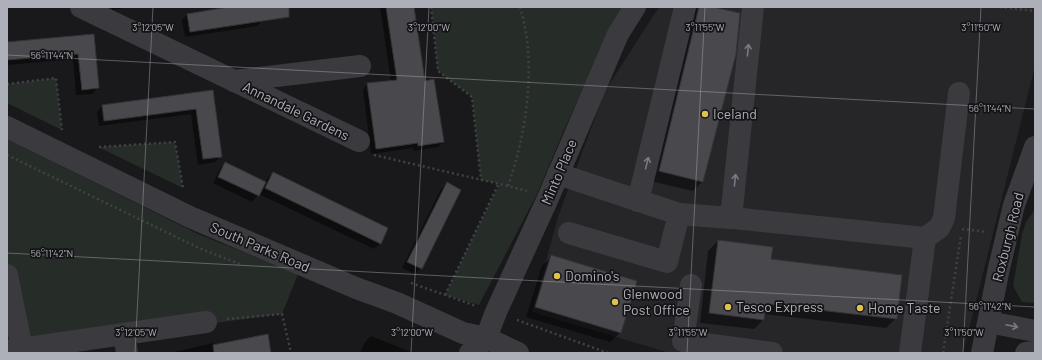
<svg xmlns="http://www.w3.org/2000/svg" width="1042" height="360" viewBox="0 0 1042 360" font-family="Barlow,sans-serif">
<rect width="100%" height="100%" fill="#19191b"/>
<path fill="#262528" d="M 659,7 L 1035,7 L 1035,66 L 963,353 L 670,353 L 532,312 L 558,217 L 605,91 Z"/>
<g fill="#262c27">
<path d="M 431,7 L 627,7 L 609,32 L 564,130 L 537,194 L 479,305 L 445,295 L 499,184 L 481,180 L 472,97 L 438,71 Z"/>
<path d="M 56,78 L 62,130 L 7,103 L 7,84 Z"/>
<path d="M 7,139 L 198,234 L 298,274 L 282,314 L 22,349 L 7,273 Z"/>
<path d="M 175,142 L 183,188 L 98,147 Z"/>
<path d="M 1035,209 L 1035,303 L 1022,302 L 1013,286 L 1022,234 L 1026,222 Z"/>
</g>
<g fill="#0007">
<path d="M 111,7 L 132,7 L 112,10 Z"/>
<path d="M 235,7 L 261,7 L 263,20 L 257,26 L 185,37 L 182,20 L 188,14 Z"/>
<path d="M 380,7 L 413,7 L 424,82 L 443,142 L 438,147 L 413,151 L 413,148 L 371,154 L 363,89 L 368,84 L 391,81 Z"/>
<path d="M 698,7 L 709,7 L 703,181 L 693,191 L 650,181 L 690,15 Z"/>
<path d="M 93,35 L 98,88 L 92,94 L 76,95 L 73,59 L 7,65 L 7,43 Z"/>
<path d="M 212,91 L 221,156 L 215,162 L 198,165 L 191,114 L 99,126 L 97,112 L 103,106 Z"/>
<path d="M 226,163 L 266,182 L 267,179 L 273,173 L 380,243 L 374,249 L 259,194 L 252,202 L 213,183 L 220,169 Z"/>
<path d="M 447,184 L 421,268 L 415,274 L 402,268 L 441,189 Z"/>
<path d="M 718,241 L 770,260 L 896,318 L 886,328 L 764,314 L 763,320 L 754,329 L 700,323 L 708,251 Z"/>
<path d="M 552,256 L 636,282 L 620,333 L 610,342 L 526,317 L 542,266 Z"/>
<path d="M 371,336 L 414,353 L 360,353 L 365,342 Z"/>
<path d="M 214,343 L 215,345 L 270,353 L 169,353 Z"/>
</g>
<g fill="#49494d" stroke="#343337">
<path d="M 228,7 L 289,7 L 289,17 L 190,32 L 187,14 Z"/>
<path d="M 386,7 L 414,7 L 425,81 L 434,79 L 444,142 L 418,146 L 418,143 L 376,149 L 367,83 L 397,80 Z"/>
<path d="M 699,7 L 713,7 L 740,13 L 736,54 L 703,182 L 659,171 Z"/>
<path d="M 94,34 L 99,88 L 82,90 L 78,54 L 7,60 L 7,42 Z"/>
<path d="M 213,90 L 222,157 L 203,159 L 196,109 L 104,121 L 102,105 Z"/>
<path d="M 225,162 L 266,182 L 259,196 L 218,177 Z"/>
<path d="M 273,172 L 388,228 L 381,244 L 265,188 Z"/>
<path d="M 447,182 L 461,190 L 422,269 L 407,262 Z"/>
<path d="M 718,240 L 773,247 L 771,259 L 902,275 L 897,319 L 766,304 L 764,320 L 709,313 Z"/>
<path d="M 551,255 L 637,281 L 621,333 L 535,307 Z"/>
<path d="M 268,334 L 271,353 L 214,353 L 213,345 Z"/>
</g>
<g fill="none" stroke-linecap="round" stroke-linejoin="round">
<g stroke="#414146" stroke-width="2.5" stroke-dasharray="2 3" stroke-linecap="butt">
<path d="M 431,7 L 438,71 L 472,97 L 481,180"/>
<path d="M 520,7 C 537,62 527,132 508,186 L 527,191"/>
<path d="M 1000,7 L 1035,11"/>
<path d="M 7,84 L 56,78 L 62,130"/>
<path d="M 99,147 L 175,142 L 183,188"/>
<path d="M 7,155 L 199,248 L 242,265"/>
<path d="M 374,155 L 508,186"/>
<path d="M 962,229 L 987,232"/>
<path d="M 411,283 L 476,306"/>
<path d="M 445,295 L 499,183"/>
<path d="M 227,319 L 282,314 L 291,353"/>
<path d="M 517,320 L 608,353"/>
<path d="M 943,353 L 961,235"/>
</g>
<g stroke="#3b3b3f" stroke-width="22">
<path d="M 81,7 L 359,141"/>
<path d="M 234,81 L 360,66"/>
<path d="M 7,127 L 190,217 L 356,288 L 397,303 L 463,333 L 486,338 L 518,353"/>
<path d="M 558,174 L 679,214 L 731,218 L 733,218 L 925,238 L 939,228 L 944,218 L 959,93"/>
<path d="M 638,201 L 685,7"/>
<path d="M 731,218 L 753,7"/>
<path d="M 569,233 L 667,262 L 679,214"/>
<path d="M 7,275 L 22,349"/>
<path d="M 691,285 L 683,341 L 772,353"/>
<path d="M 989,322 L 1035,331"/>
<path d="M 124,334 L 127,353"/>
<path d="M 7,351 L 206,322"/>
<path d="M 470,353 L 486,338 L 496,312 L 548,198 L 618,34 L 635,7"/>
<path d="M 910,353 L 925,238"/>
<path d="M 982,353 L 999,268 L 1014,205 L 1035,147"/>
<path d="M 1026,353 L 1035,352"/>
</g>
</g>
<defs><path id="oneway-shaft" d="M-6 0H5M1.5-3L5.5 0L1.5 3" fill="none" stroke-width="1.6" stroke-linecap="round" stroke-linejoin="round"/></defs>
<g stroke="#7a7b82">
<use href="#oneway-shaft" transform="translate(748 50) rotate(-84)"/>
<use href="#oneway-shaft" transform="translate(647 163) rotate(-76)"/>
<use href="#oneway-shaft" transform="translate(735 180) rotate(-84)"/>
<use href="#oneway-shaft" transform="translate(1012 326) rotate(12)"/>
</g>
<path fill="none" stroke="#adafb9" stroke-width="1" stroke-opacity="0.45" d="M 7,55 L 1035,109M 7,253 L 1035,307M 135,353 L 153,7M 411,353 L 429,7M 687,353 L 705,7M 963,353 L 981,7"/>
<g fill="#dcc350" stroke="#141416" stroke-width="1.5">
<circle cx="705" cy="114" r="4"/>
<circle cx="557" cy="276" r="4"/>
<circle cx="615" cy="302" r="4"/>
<circle cx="728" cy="307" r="4"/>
<circle cx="860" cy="308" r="4"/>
</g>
<g text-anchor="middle" stroke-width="3.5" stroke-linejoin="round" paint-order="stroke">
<g font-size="14" fill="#adafb9" stroke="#141416">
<text transform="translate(296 111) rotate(26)" y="5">Annandale Gardens</text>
<text transform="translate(559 172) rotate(-67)" y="5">Minto Place</text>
<text transform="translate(1008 237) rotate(-76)" y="5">Roxburgh Road</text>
<text transform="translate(260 247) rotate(23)" y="5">South Parks Road</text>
</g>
<g font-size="14" fill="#adafb9" stroke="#141416" text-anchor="start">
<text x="713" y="119">Iceland</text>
<text x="565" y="281">Domino's</text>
<text x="623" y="299">Glenwood<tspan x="623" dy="16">Post Office</tspan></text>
<text x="736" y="312">Tesco Express</text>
<text x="868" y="313">Home Taste</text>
</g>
</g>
<g font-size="10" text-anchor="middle" fill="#adafb9" stroke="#141416" stroke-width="3.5" stroke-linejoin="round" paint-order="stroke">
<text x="153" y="31">3°12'05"W</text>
<text x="429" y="31">3°12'00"W</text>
<text x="705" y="31">3°11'55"W</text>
<text x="981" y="31">3°11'50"W</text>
<text x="52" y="59">56°11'44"N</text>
<text x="990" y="112">56°11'44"N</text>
<text x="52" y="257">56°11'42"N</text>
<text x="990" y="310">56°11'42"N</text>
<text x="136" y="336">3°12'05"W</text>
<text x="412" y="336">3°12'00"W</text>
<text x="688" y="336">3°11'55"W</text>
<text x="964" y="336">3°11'50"W</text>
</g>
<rect width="1042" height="360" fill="none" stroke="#adafb9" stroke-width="16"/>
</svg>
